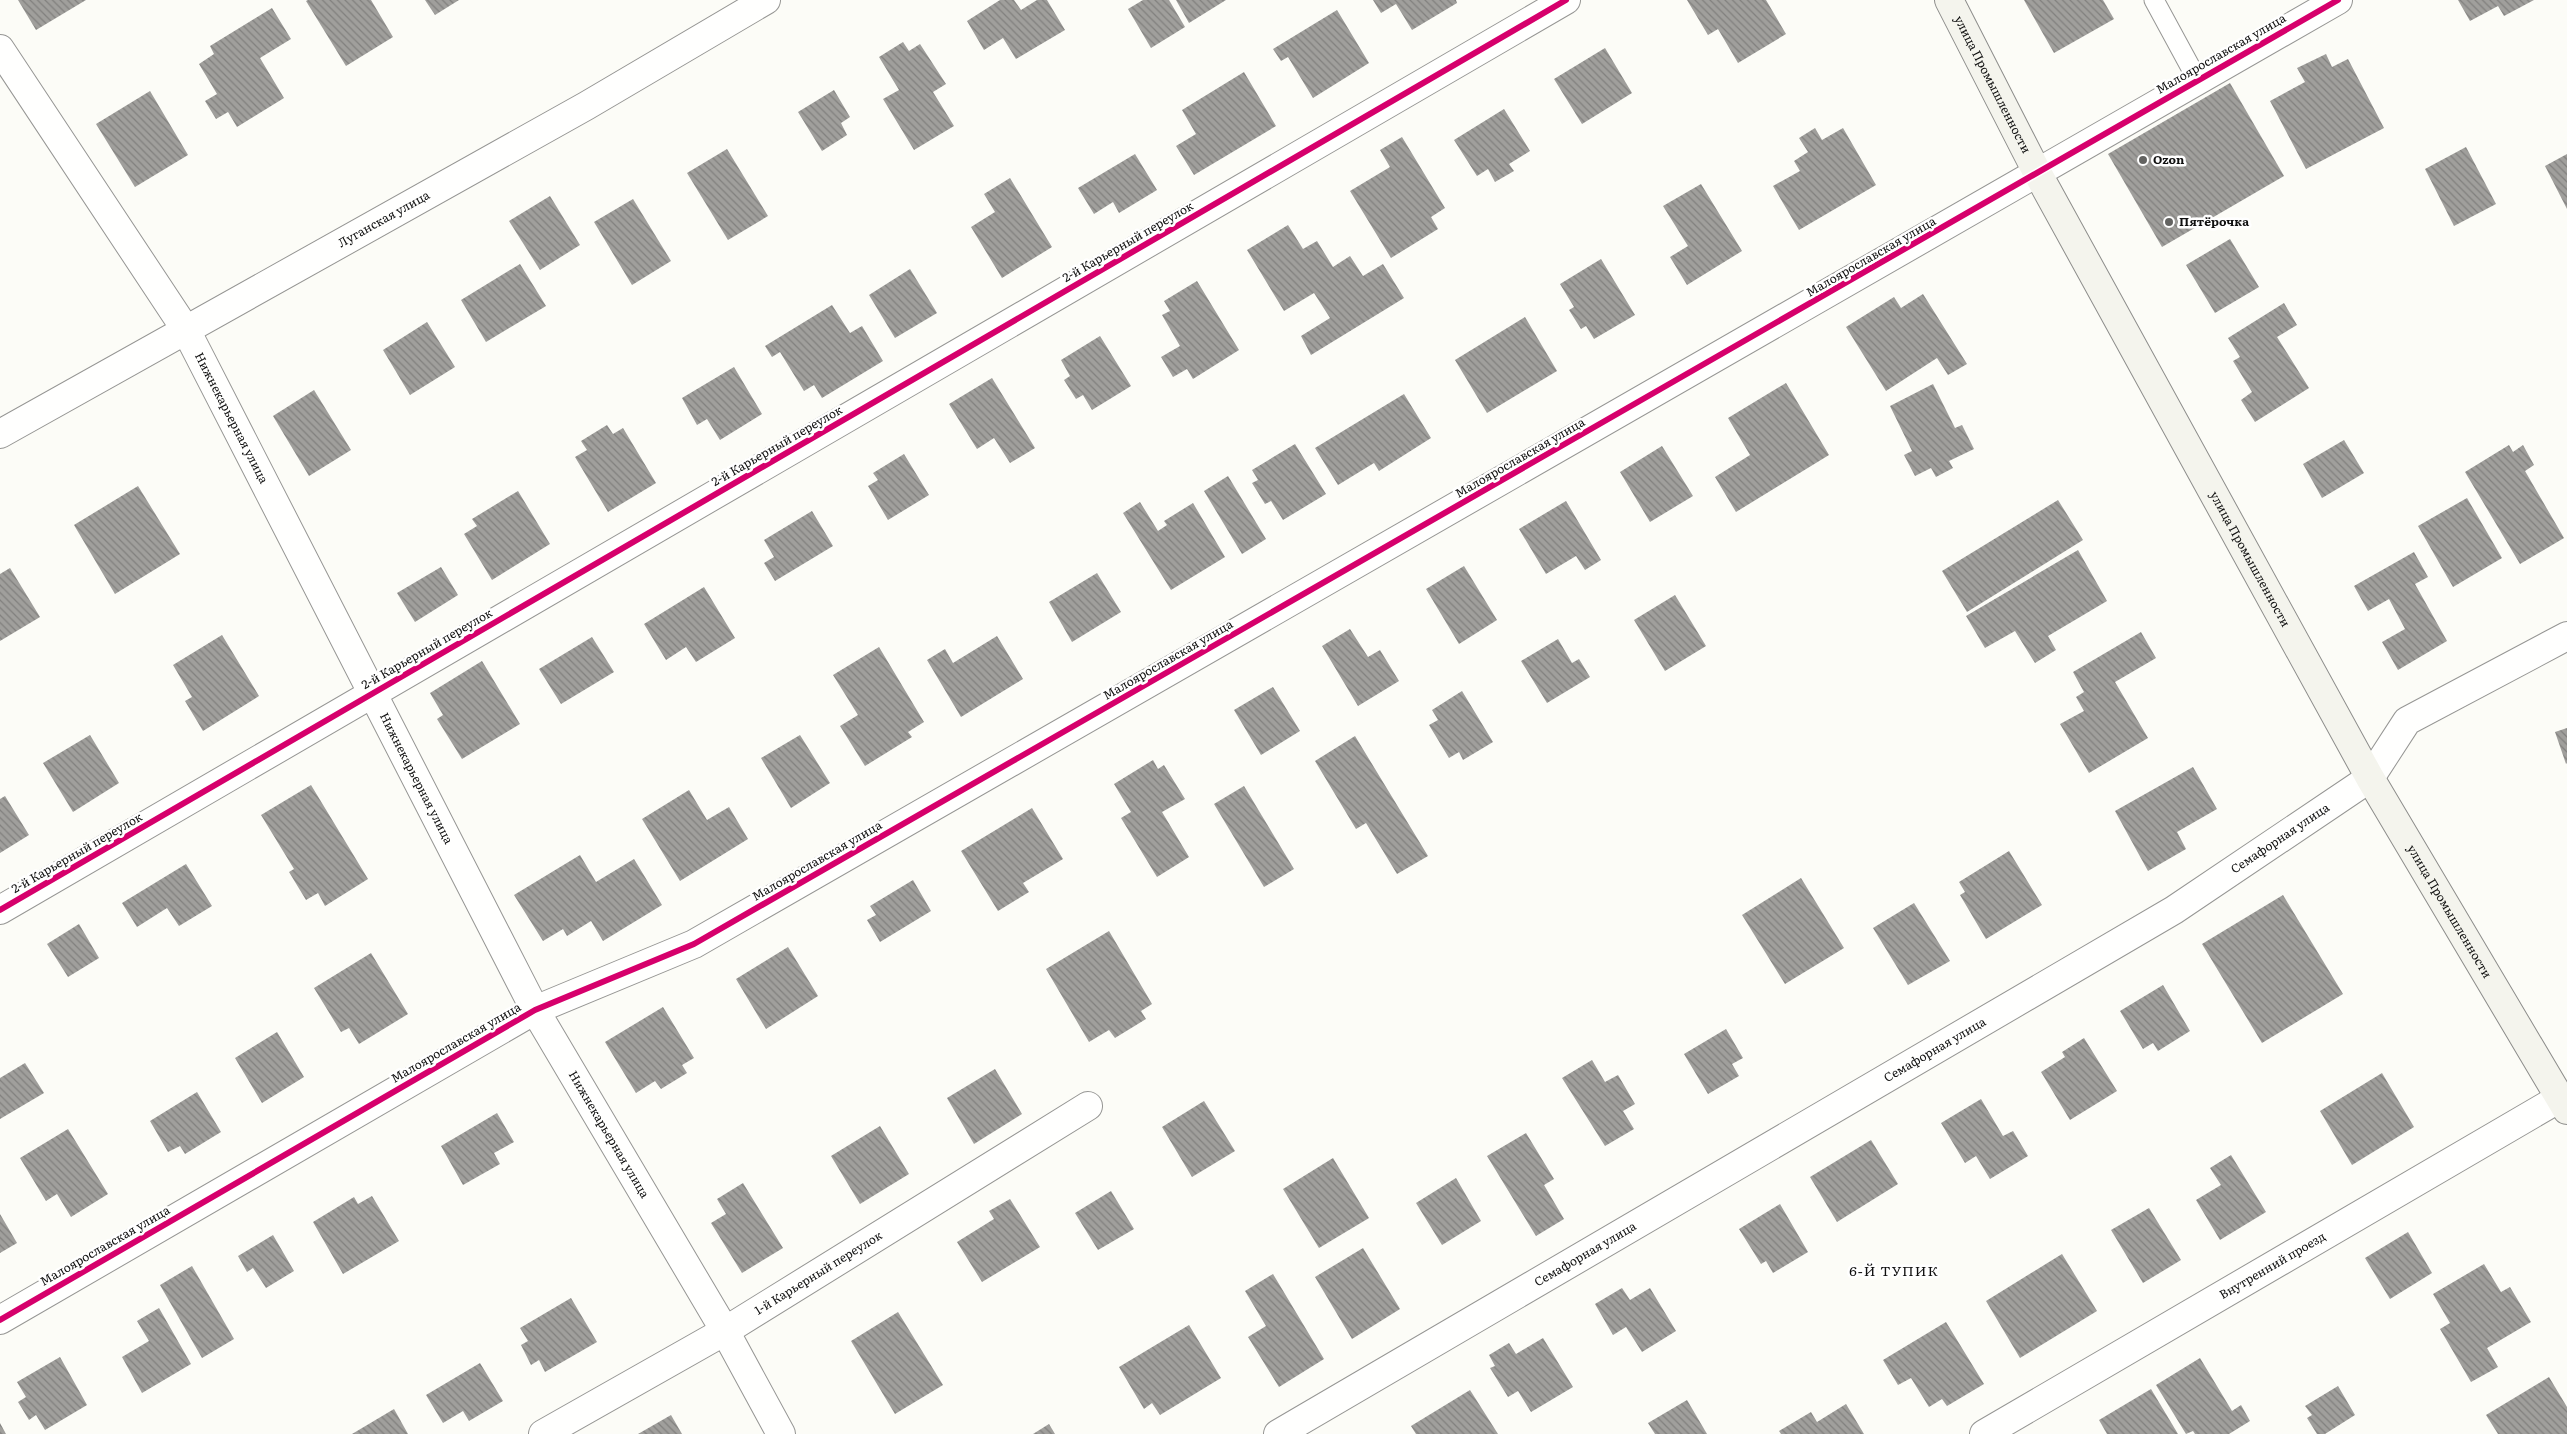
<svg xmlns="http://www.w3.org/2000/svg" width="2567" height="1434" viewBox="0 0 2567 1434" font-family="Literata,serif">
<defs>
<pattern id="building-back-hatch" width="6" height="6" patternUnits="userSpaceOnUse" patternTransform="scale(1.25)"><rect width="6" height="6" fill="#a09f9c"/><path d="M-1 5l2 2M0 0l6 6M5-1l2 2" fill="none" stroke="#81807e"/></pattern>
</defs>
<rect width="100%" height="100%" fill="#fcfcf7"/>
<g fill="url(#building-back-hatch)">
<path d="M 18,0 L 86,0 L 36,30 Z"/>
<path d="M 308,0 L 371,0 L 393,37 L 346,66 L 306,1 Z"/>
<path d="M 425,0 L 459,0 L 435,15 Z"/>
<path d="M 1000,0 L 1014,0 L 1021,10 L 1037,0 L 1047,0 L 1065,30 L 1016,59 L 1003,38 L 984,50 L 967,21 Z"/>
<path d="M 1143,0 L 1169,0 L 1185,27 L 1151,48 L 1128,9 Z"/>
<path d="M 1176,0 L 1226,0 L 1189,23 Z"/>
<path d="M 1373,0 L 1456,0 L 1457,3 L 1412,30 L 1396,4 L 1381,13 Z"/>
<path d="M 1687,0 L 1766,0 L 1786,34 L 1738,63 L 1718,29 L 1708,35 Z"/>
<path d="M 2024,0 L 2103,0 L 2114,19 L 2054,53 Z"/>
<path d="M 2458,0 L 2534,0 L 2504,16 L 2498,6 L 2470,21 Z"/>
<path d="M 272,8 L 291,39 L 260,58 L 284,98 L 237,127 L 228,112 L 216,119 L 205,101 L 217,94 L 199,64 L 214,54 L 210,46 Z"/>
<path d="M 1337,10 L 1369,63 L 1313,98 L 1288,57 L 1281,61 L 1273,49 Z"/>
<path d="M 903,42 L 909,51 L 920,44 L 946,84 L 933,92 L 954,126 L 914,150 L 883,99 L 899,90 L 879,57 Z"/>
<path d="M 1605,48 L 1632,93 L 1582,124 L 1554,79 Z"/>
<path d="M 2326,54 L 2332,67 L 2348,59 L 2384,128 L 2306,169 L 2270,101 L 2305,82 L 2297,68 Z"/>
<path d="M 1244,72 L 1276,126 L 1194,175 L 1176,146 L 1196,134 L 1182,110 Z"/>
<path d="M 2230,83 L 2284,176 L 2162,247 L 2108,154 Z"/>
<path d="M 834,90 L 850,117 L 841,123 L 847,135 L 822,151 L 798,112 Z"/>
<path d="M 150,91 L 188,155 L 135,187 L 96,124 Z"/>
<path d="M 1504,109 L 1530,151 L 1509,164 L 1514,171 L 1495,182 L 1488,169 L 1477,176 L 1454,140 Z"/>
<path d="M 1815,128 L 1822,140 L 1843,128 L 1876,185 L 1799,230 L 1773,186 L 1800,171 L 1794,161 L 1808,152 L 1799,138 Z"/>
<path d="M 1402,137 L 1445,208 L 1431,217 L 1438,229 L 1391,258 L 1350,191 L 1390,167 L 1380,150 Z"/>
<path d="M 2466,147 L 2496,204 L 2454,226 L 2425,169 Z"/>
<path d="M 727,149 L 768,216 L 728,240 L 687,173 Z"/>
<path d="M 1135,154 L 1157,190 L 1119,213 L 1113,202 L 1094,214 L 1078,188 Z"/>
<path d="M 2567,154 L 2567,209 L 2545,166 Z"/>
<path d="M 1010,178 L 1052,247 L 1002,278 L 971,227 L 995,212 L 984,194 Z"/>
<path d="M 1701,184 L 1742,251 L 1687,285 L 1670,257 L 1688,246 L 1663,206 Z"/>
<path d="M 550,196 L 580,245 L 540,270 L 509,221 Z"/>
<path d="M 633,199 L 671,261 L 632,285 L 594,222 Z"/>
<path d="M 1288,225 L 1303,249 L 1317,241 L 1333,267 L 1350,256 L 1363,276 L 1383,264 L 1404,298 L 1311,355 L 1301,336 L 1330,318 L 1314,293 L 1284,311 L 1247,250 Z"/>
<path d="M 2230,239 L 2259,287 L 2215,313 L 2186,265 Z"/>
<path d="M 1601,259 L 1635,315 L 1594,339 L 1586,326 L 1581,329 L 1569,310 L 1574,307 L 1560,284 Z"/>
<path d="M 520,264 L 546,306 L 486,342 L 461,300 Z"/>
<path d="M 910,269 L 937,313 L 895,338 L 869,295 Z"/>
<path d="M 1197,281 L 1239,350 L 1193,379 L 1187,369 L 1173,377 L 1161,357 L 1180,346 L 1162,315 L 1170,311 L 1164,301 Z"/>
<path d="M 1923,294 L 1967,364 L 1948,375 L 1937,358 L 1886,391 L 1846,327 L 1894,297 L 1901,308 Z"/>
<path d="M 2284,303 L 2297,325 L 2277,337 L 2309,388 L 2255,422 L 2241,400 L 2252,392 L 2233,361 L 2240,357 L 2228,338 Z"/>
<path d="M 832,305 L 850,333 L 862,326 L 883,361 L 822,398 L 814,385 L 804,391 L 780,352 L 772,357 L 765,346 Z"/>
<path d="M 1525,317 L 1557,371 L 1487,413 L 1455,360 Z"/>
<path d="M 427,322 L 455,367 L 410,395 L 383,350 Z"/>
<path d="M 1100,336 L 1131,386 L 1092,410 L 1083,395 L 1076,399 L 1064,380 L 1070,376 L 1061,360 Z"/>
<path d="M 734,367 L 762,414 L 720,440 L 707,419 L 697,425 L 682,398 Z"/>
<path d="M 992,378 L 1035,448 L 1010,463 L 994,438 L 977,449 L 949,404 Z"/>
<path d="M 1786,383 L 1829,455 L 1736,512 L 1715,477 L 1750,455 L 1728,418 Z"/>
<path d="M 1933,384 L 1955,428 L 1962,425 L 1974,449 L 1949,461 L 1953,468 L 1936,477 L 1931,468 L 1915,476 L 1904,455 L 1912,451 L 1890,406 Z"/>
<path d="M 314,390 L 351,450 L 309,476 L 273,416 Z"/>
<path d="M 1404,394 L 1431,438 L 1379,471 L 1374,463 L 1338,485 L 1315,448 Z"/>
<path d="M 607,425 L 613,434 L 623,428 L 656,483 L 608,512 L 575,457 L 587,450 L 581,441 Z"/>
<path d="M 2344,440 L 2364,473 L 2322,498 L 2303,464 Z"/>
<path d="M 1295,444 L 1326,494 L 1283,520 L 1271,501 L 1265,504 L 1252,483 L 1258,480 L 1252,470 Z"/>
<path d="M 2509,445 L 2513,452 L 2523,445 L 2534,465 L 2525,471 L 2564,538 L 2520,564 L 2465,472 Z"/>
<path d="M 1662,446 L 1693,496 L 1650,522 L 1620,472 Z"/>
<path d="M 904,454 L 929,495 L 888,520 L 868,486 L 878,480 L 873,473 Z"/>
<path d="M 1228,476 L 1266,539 L 1242,554 L 1204,491 Z"/>
<path d="M 138,486 L 180,554 L 115,594 L 74,525 Z"/>
<path d="M 518,491 L 550,544 L 492,580 L 464,534 L 477,526 L 472,519 Z"/>
<path d="M 2467,498 L 2502,558 L 2453,587 L 2418,526 Z"/>
<path d="M 2058,500 L 2083,540 L 1967,612 L 1942,571 Z"/>
<path d="M 1566,501 L 1601,560 L 1585,570 L 1576,556 L 1546,574 L 1519,529 Z"/>
<path d="M 1140,502 L 1158,531 L 1167,525 L 1164,521 L 1193,503 L 1225,557 L 1171,590 L 1123,513 Z"/>
<path d="M 812,511 L 833,546 L 775,581 L 764,563 L 774,557 L 764,540 Z"/>
<path d="M 2078,550 L 2107,601 L 2048,636 L 2056,650 L 2035,663 L 2015,631 L 1985,648 L 1966,616 Z"/>
<path d="M 2414,552 L 2428,577 L 2415,584 L 2447,641 L 2398,670 L 2382,642 L 2405,629 L 2389,599 L 2368,611 L 2354,586 Z"/>
<path d="M 1464,566 L 1497,620 L 1459,644 L 1426,589 Z"/>
<path d="M 441,567 L 458,595 L 415,622 L 397,593 Z"/>
<path d="M 10,568 L 40,617 L 0,641 L 0,574 Z"/>
<path d="M 1097,573 L 1121,612 L 1072,642 L 1049,602 Z"/>
<path d="M 704,587 L 735,638 L 696,662 L 686,647 L 666,660 L 644,624 Z"/>
<path d="M 1675,595 L 1706,646 L 1665,671 L 1634,620 Z"/>
<path d="M 1350,629 L 1368,657 L 1380,650 L 1399,681 L 1358,706 L 1322,646 Z"/>
<path d="M 2141,632 L 2156,658 L 2115,682 L 2148,738 L 2089,773 L 2060,724 L 2084,711 L 2076,697 L 2084,692 L 2073,672 Z"/>
<path d="M 222,635 L 259,696 L 203,731 L 185,701 L 192,697 L 173,665 Z"/>
<path d="M 997,636 L 1023,679 L 961,717 L 927,660 L 945,649 L 953,663 Z"/>
<path d="M 592,637 L 614,672 L 561,704 L 539,669 Z"/>
<path d="M 1558,639 L 1572,663 L 1579,659 L 1590,677 L 1547,703 L 1521,661 Z"/>
<path d="M 879,647 L 924,722 L 908,732 L 912,737 L 865,766 L 840,726 L 858,715 L 833,675 Z"/>
<path d="M 482,661 L 520,724 L 462,759 L 437,719 L 443,715 L 430,693 Z"/>
<path d="M 1273,687 L 1300,731 L 1261,755 L 1234,710 Z"/>
<path d="M 1462,691 L 1493,742 L 1463,760 L 1459,752 L 1449,758 L 1429,725 L 1438,720 L 1432,710 Z"/>
<path d="M 2567,728 L 2567,763 L 2566,764 L 2555,732 Z"/>
<path d="M 90,735 L 119,783 L 73,812 L 43,763 Z"/>
<path d="M 800,735 L 830,783 L 791,808 L 761,758 Z"/>
<path d="M 1355,736 L 1428,856 L 1397,874 L 1366,823 L 1356,829 L 1315,761 Z"/>
<path d="M 1153,760 L 1158,769 L 1164,765 L 1185,799 L 1162,812 L 1189,857 L 1157,877 L 1121,818 L 1131,812 L 1114,784 Z"/>
<path d="M 2193,767 L 2217,809 L 2177,832 L 2186,849 L 2148,871 L 2115,811 Z"/>
<path d="M 311,785 L 368,879 L 325,906 L 318,893 L 306,900 L 289,872 L 294,869 L 261,815 Z"/>
<path d="M 1244,786 L 1294,869 L 1264,887 L 1214,804 Z"/>
<path d="M 689,790 L 707,820 L 729,807 L 748,839 L 680,881 L 642,819 Z"/>
<path d="M 5,796 L 29,835 L 0,853 L 0,799 Z"/>
<path d="M 1032,808 L 1063,859 L 1023,883 L 1029,892 L 998,911 L 961,851 Z"/>
<path d="M 2009,851 L 2042,905 L 1986,939 L 1960,895 L 1965,892 L 1959,882 Z"/>
<path d="M 580,855 L 596,882 L 634,859 L 662,905 L 603,941 L 591,921 L 567,936 L 563,929 L 543,941 L 514,895 Z"/>
<path d="M 186,864 L 212,906 L 179,926 L 167,908 L 137,927 L 122,903 Z"/>
<path d="M 1801,878 L 1844,948 L 1785,984 L 1742,915 Z"/>
<path d="M 913,880 L 931,911 L 880,942 L 867,920 L 876,915 L 870,906 Z"/>
<path d="M 2283,895 L 2343,994 L 2262,1043 L 2202,944 Z"/>
<path d="M 1914,903 L 1950,961 L 1908,985 L 1873,928 Z"/>
<path d="M 79,924 L 99,958 L 68,977 L 47,944 Z"/>
<path d="M 1109,931 L 1152,1004 L 1141,1011 L 1146,1019 L 1115,1038 L 1109,1030 L 1089,1042 L 1046,969 Z"/>
<path d="M 788,947 L 818,996 L 766,1029 L 736,979 Z"/>
<path d="M 371,953 L 408,1014 L 359,1044 L 349,1028 L 341,1032 L 314,988 Z"/>
<path d="M 2163,985 L 2190,1031 L 2158,1051 L 2153,1043 L 2143,1049 L 2120,1011 Z"/>
<path d="M 663,1007 L 694,1058 L 682,1065 L 687,1073 L 661,1089 L 655,1081 L 636,1093 L 605,1042 Z"/>
<path d="M 1726,1029 L 1743,1058 L 1732,1064 L 1739,1076 L 1708,1094 L 1684,1054 Z"/>
<path d="M 277,1032 L 304,1077 L 262,1103 L 235,1058 Z"/>
<path d="M 2084,1038 L 2117,1091 L 2070,1120 L 2041,1072 L 2065,1057 L 2062,1052 Z"/>
<path d="M 1592,1060 L 1605,1082 L 1618,1075 L 1635,1104 L 1623,1111 L 1634,1129 L 1605,1146 L 1562,1078 Z"/>
<path d="M 25,1063 L 44,1093 L 0,1119 L 0,1078 Z"/>
<path d="M 995,1069 L 1022,1114 L 974,1144 L 947,1098 Z"/>
<path d="M 2382,1073 L 2414,1127 L 2352,1165 L 2320,1111 Z"/>
<path d="M 197,1092 L 221,1132 L 185,1154 L 180,1146 L 168,1152 L 150,1121 Z"/>
<path d="M 1981,1099 L 2003,1136 L 2013,1131 L 2028,1156 L 1990,1179 L 1976,1156 L 1965,1163 L 1941,1123 Z"/>
<path d="M 1204,1101 L 1235,1151 L 1192,1177 L 1162,1127 Z"/>
<path d="M 497,1113 L 514,1142 L 494,1153 L 500,1164 L 463,1185 L 441,1146 Z"/>
<path d="M 880,1126 L 909,1174 L 860,1204 L 831,1156 Z"/>
<path d="M 68,1129 L 108,1194 L 71,1217 L 57,1194 L 46,1201 L 20,1158 Z"/>
<path d="M 1526,1133 L 1554,1179 L 1544,1185 L 1564,1219 L 1536,1236 L 1487,1156 Z"/>
<path d="M 1871,1140 L 1898,1184 L 1837,1222 L 1810,1177 Z"/>
<path d="M 2231,1155 L 2266,1212 L 2220,1240 L 2196,1200 L 2221,1185 L 2210,1168 Z"/>
<path d="M 1333,1158 L 1369,1218 L 1319,1248 L 1283,1189 Z"/>
<path d="M 1456,1178 L 1481,1221 L 1442,1245 L 1416,1203 Z"/>
<path d="M 743,1183 L 783,1248 L 742,1273 L 711,1223 L 726,1214 L 717,1199 Z"/>
<path d="M 1111,1191 L 1134,1229 L 1098,1250 L 1075,1213 Z"/>
<path d="M 372,1196 L 399,1241 L 343,1274 L 313,1222 L 354,1197 L 358,1204 Z"/>
<path d="M 1010,1199 L 1040,1247 L 982,1282 L 957,1242 L 994,1219 L 989,1211 Z"/>
<path d="M 1780,1204 L 1808,1252 L 1773,1273 L 1766,1261 L 1761,1264 L 1739,1229 Z"/>
<path d="M 2149,1208 L 2181,1260 L 2143,1283 L 2111,1230 Z"/>
<path d="M 0,1214 L 17,1243 L 0,1253 Z"/>
<path d="M 2408,1232 L 2432,1273 L 2390,1299 L 2365,1258 Z"/>
<path d="M 273,1235 L 294,1271 L 266,1288 L 253,1268 L 247,1272 L 238,1256 Z"/>
<path d="M 1363,1248 L 1400,1309 L 1352,1339 L 1315,1277 Z"/>
<path d="M 2062,1254 L 2097,1311 L 2020,1358 L 1986,1301 Z"/>
<path d="M 2484,1264 L 2501,1292 L 2510,1287 L 2531,1322 L 2487,1348 L 2498,1367 L 2471,1382 L 2440,1329 L 2450,1323 L 2433,1294 Z"/>
<path d="M 192,1266 L 234,1339 L 202,1358 L 160,1285 Z"/>
<path d="M 1273,1274 L 1324,1359 L 1279,1387 L 1248,1337 L 1266,1326 L 1245,1291 Z"/>
<path d="M 1622,1288 L 1630,1300 L 1650,1288 L 1676,1331 L 1642,1352 L 1626,1327 L 1613,1335 L 1595,1304 Z"/>
<path d="M 571,1298 L 597,1342 L 545,1372 L 539,1360 L 531,1365 L 521,1345 L 528,1341 L 520,1328 Z"/>
<path d="M 159,1308 L 191,1364 L 142,1393 L 122,1357 L 149,1341 L 137,1321 Z"/>
<path d="M 898,1312 L 943,1385 L 895,1414 L 851,1341 Z"/>
<path d="M 1946,1322 L 1984,1384 L 1947,1406 L 1942,1399 L 1929,1407 L 1911,1378 L 1898,1385 L 1883,1360 Z"/>
<path d="M 1189,1325 L 1221,1378 L 1160,1415 L 1152,1403 L 1144,1409 L 1119,1367 Z"/>
<path d="M 1543,1338 L 1573,1387 L 1531,1412 L 1518,1391 L 1508,1397 L 1490,1368 L 1495,1366 L 1489,1355 L 1509,1343 L 1516,1354 Z"/>
<path d="M 60,1357 L 87,1405 L 45,1430 L 36,1415 L 29,1420 L 18,1402 L 26,1397 L 17,1382 Z"/>
<path d="M 2200,1358 L 2232,1411 L 2241,1405 L 2250,1421 L 2229,1434 L 2195,1434 L 2193,1431 L 2186,1434 L 2156,1385 Z"/>
<path d="M 480,1363 L 503,1401 L 469,1421 L 463,1411 L 443,1423 L 426,1395 Z"/>
<path d="M 2549,1377 L 2567,1407 L 2567,1434 L 2498,1434 L 2486,1415 Z"/>
<path d="M 2338,1386 L 2355,1415 L 2325,1434 L 2317,1434 L 2307,1418 L 2312,1415 L 2305,1406 Z"/>
<path d="M 2151,1389 L 2178,1434 L 2107,1434 L 2099,1420 Z"/>
<path d="M 1470,1390 L 1498,1434 L 1416,1434 L 1411,1426 Z"/>
<path d="M 1687,1400 L 1707,1434 L 1655,1434 L 1648,1423 Z"/>
<path d="M 1846,1404 L 1864,1434 L 1781,1434 L 1779,1431 L 1811,1412 L 1817,1422 Z"/>
<path d="M 394,1409 L 408,1434 L 352,1434 Z"/>
<path d="M 671,1415 L 682,1434 L 638,1434 Z"/>
<path d="M 0,1423 L 6,1434 L 0,1434 Z"/>
<path d="M 1049,1424 L 1055,1434 L 1033,1434 Z"/>
</g>
<g fill="none" stroke-linecap="round" stroke-linejoin="round">
<g stroke="#969694" stroke-width="21">
<path id="service" d="M 2154,0 L 2198,81"/>
</g>
<g stroke="#969694" stroke-width="30">
<g id="minor">
<path id="s1" d="M 0,49 L 186,330 L 535,1010 L 725,1331 L 781,1434"/>
<path id="s2" d="M 0,434 L 586,106 L 766,0"/>
<path d="M 0,910 L 1566,0"/>
<path d="M 0,1320 L 535,1010 L 694,944 L 2338,0"/>
<path id="s3" d="M 543,1434 L 725,1331 L 1088,1106"/>
<path id="s4" d="M 1278,1434 L 2174,910 L 2370,778 L 2407,721 L 2567,636"/>
<path id="s5" d="M 1984,1434 L 2560,1098"/>
</g>
</g>
<g stroke="#8d8d8b" stroke-width="30">
<g id="secondary">
<path id="s6" d="M 1949,0 L 2038,174 L 2370,778 L 2567,1110"/>
</g>
</g>
<use href="#service" stroke="#fffffe" stroke-width="19"/>
<use href="#minor" stroke="#fffffe" stroke-width="28"/>
<use href="#secondary" stroke="#f4f4ed" stroke-width="28"/>
<g stroke="#fff" stroke-width="9">
<g id="cycleway">
<path d="M 0,910 L 1566,0"/>
<path d="M 0,1320 L 535,1010 L 694,944 L 2338,0"/>
</g>
</g>
<use href="#cycleway" stroke="#d6006c" stroke-width="6"/>
</g>
<g fill="#636361" stroke="#fff" stroke-width="2">
<circle cx="2143" cy="160" r="5"/>
<circle cx="2169" cy="222" r="5"/>
</g>
<g text-anchor="middle" stroke-width="5" stroke-linejoin="round" paint-order="stroke">
<g font-size="12" fill="#101010" stroke="#fff">
<text transform="translate(2221 54) rotate(-30)" y="4">Малоярославская улица</text>
<text dy="4" stroke="none"><textPath href="#s6" startOffset="95">улица Промышленности</textPath></text>
<text dy="4" stroke="none"><textPath href="#s2" startOffset="440">Луганская улица</textPath></text>
<text transform="translate(1128 242) rotate(-30)" y="4">2-й Карьерный переулок</text>
<text transform="translate(1871 257) rotate(-30)" y="4">Малоярославская улица</text>
<text dy="4" stroke="none"><textPath href="#s1" startOffset="436">Нижнекарьерная улица</textPath></text>
<text transform="translate(777 446) rotate(-30)" y="4">2-й Карьерный переулок</text>
<text transform="translate(1520 458) rotate(-30)" y="4">Малоярославская улица</text>
<text dy="4" stroke="none"><textPath href="#s6" startOffset="635">улица Промышленности</textPath></text>
<text transform="translate(427 649) rotate(-30)" y="4">2-й Карьерный переулок</text>
<text transform="translate(1168 660) rotate(-30)" y="4">Малоярославская улица</text>
<text dy="4" stroke="none"><textPath href="#s1" startOffset="841">Нижнекарьерная улица</textPath></text>
<text dy="4" stroke="none"><textPath href="#s4" startOffset="1166">Семафорная улица</textPath></text>
<text transform="translate(77 853) rotate(-30)" y="4">2-й Карьерный переулок</text>
<text transform="translate(817 861) rotate(-30)" y="4">Малоярославская улица</text>
<text dy="4" stroke="none"><textPath href="#s6" startOffset="1040">улица Промышленности</textPath></text>
<text transform="translate(456 1043) rotate(-30)" y="4">Малоярославская улица</text>
<text dy="4" stroke="none"><textPath href="#s4" startOffset="761">Семафорная улица</textPath></text>
<text dy="4" stroke="none"><textPath href="#s1" startOffset="1246">Нижнекарьерная улица</textPath></text>
<text transform="translate(105 1246) rotate(-30)" y="4">Малоярославская улица</text>
<text dy="4" stroke="none"><textPath href="#s4" startOffset="356">Семафорная улица</textPath></text>
<text dy="4" stroke="none"><textPath href="#s5" startOffset="334">Внутренний проезд</textPath></text>
<text dy="4" stroke="none"><textPath href="#s3" startOffset="319">1-й Карьерный переулок</textPath></text>
</g>
<g font-size="12" font-weight="bold" fill="#101010" stroke="#fff" text-anchor="start">
<text x="2153" y="164">Ozon</text>
<text x="2179" y="226">Пятёрочка</text>
</g>
<g font-size="14" letter-spacing="1" fill="#101010" stroke="#fff">
<text x="1894" y="1276">6-Й ТУПИК</text>
</g>
</g>
</svg>
